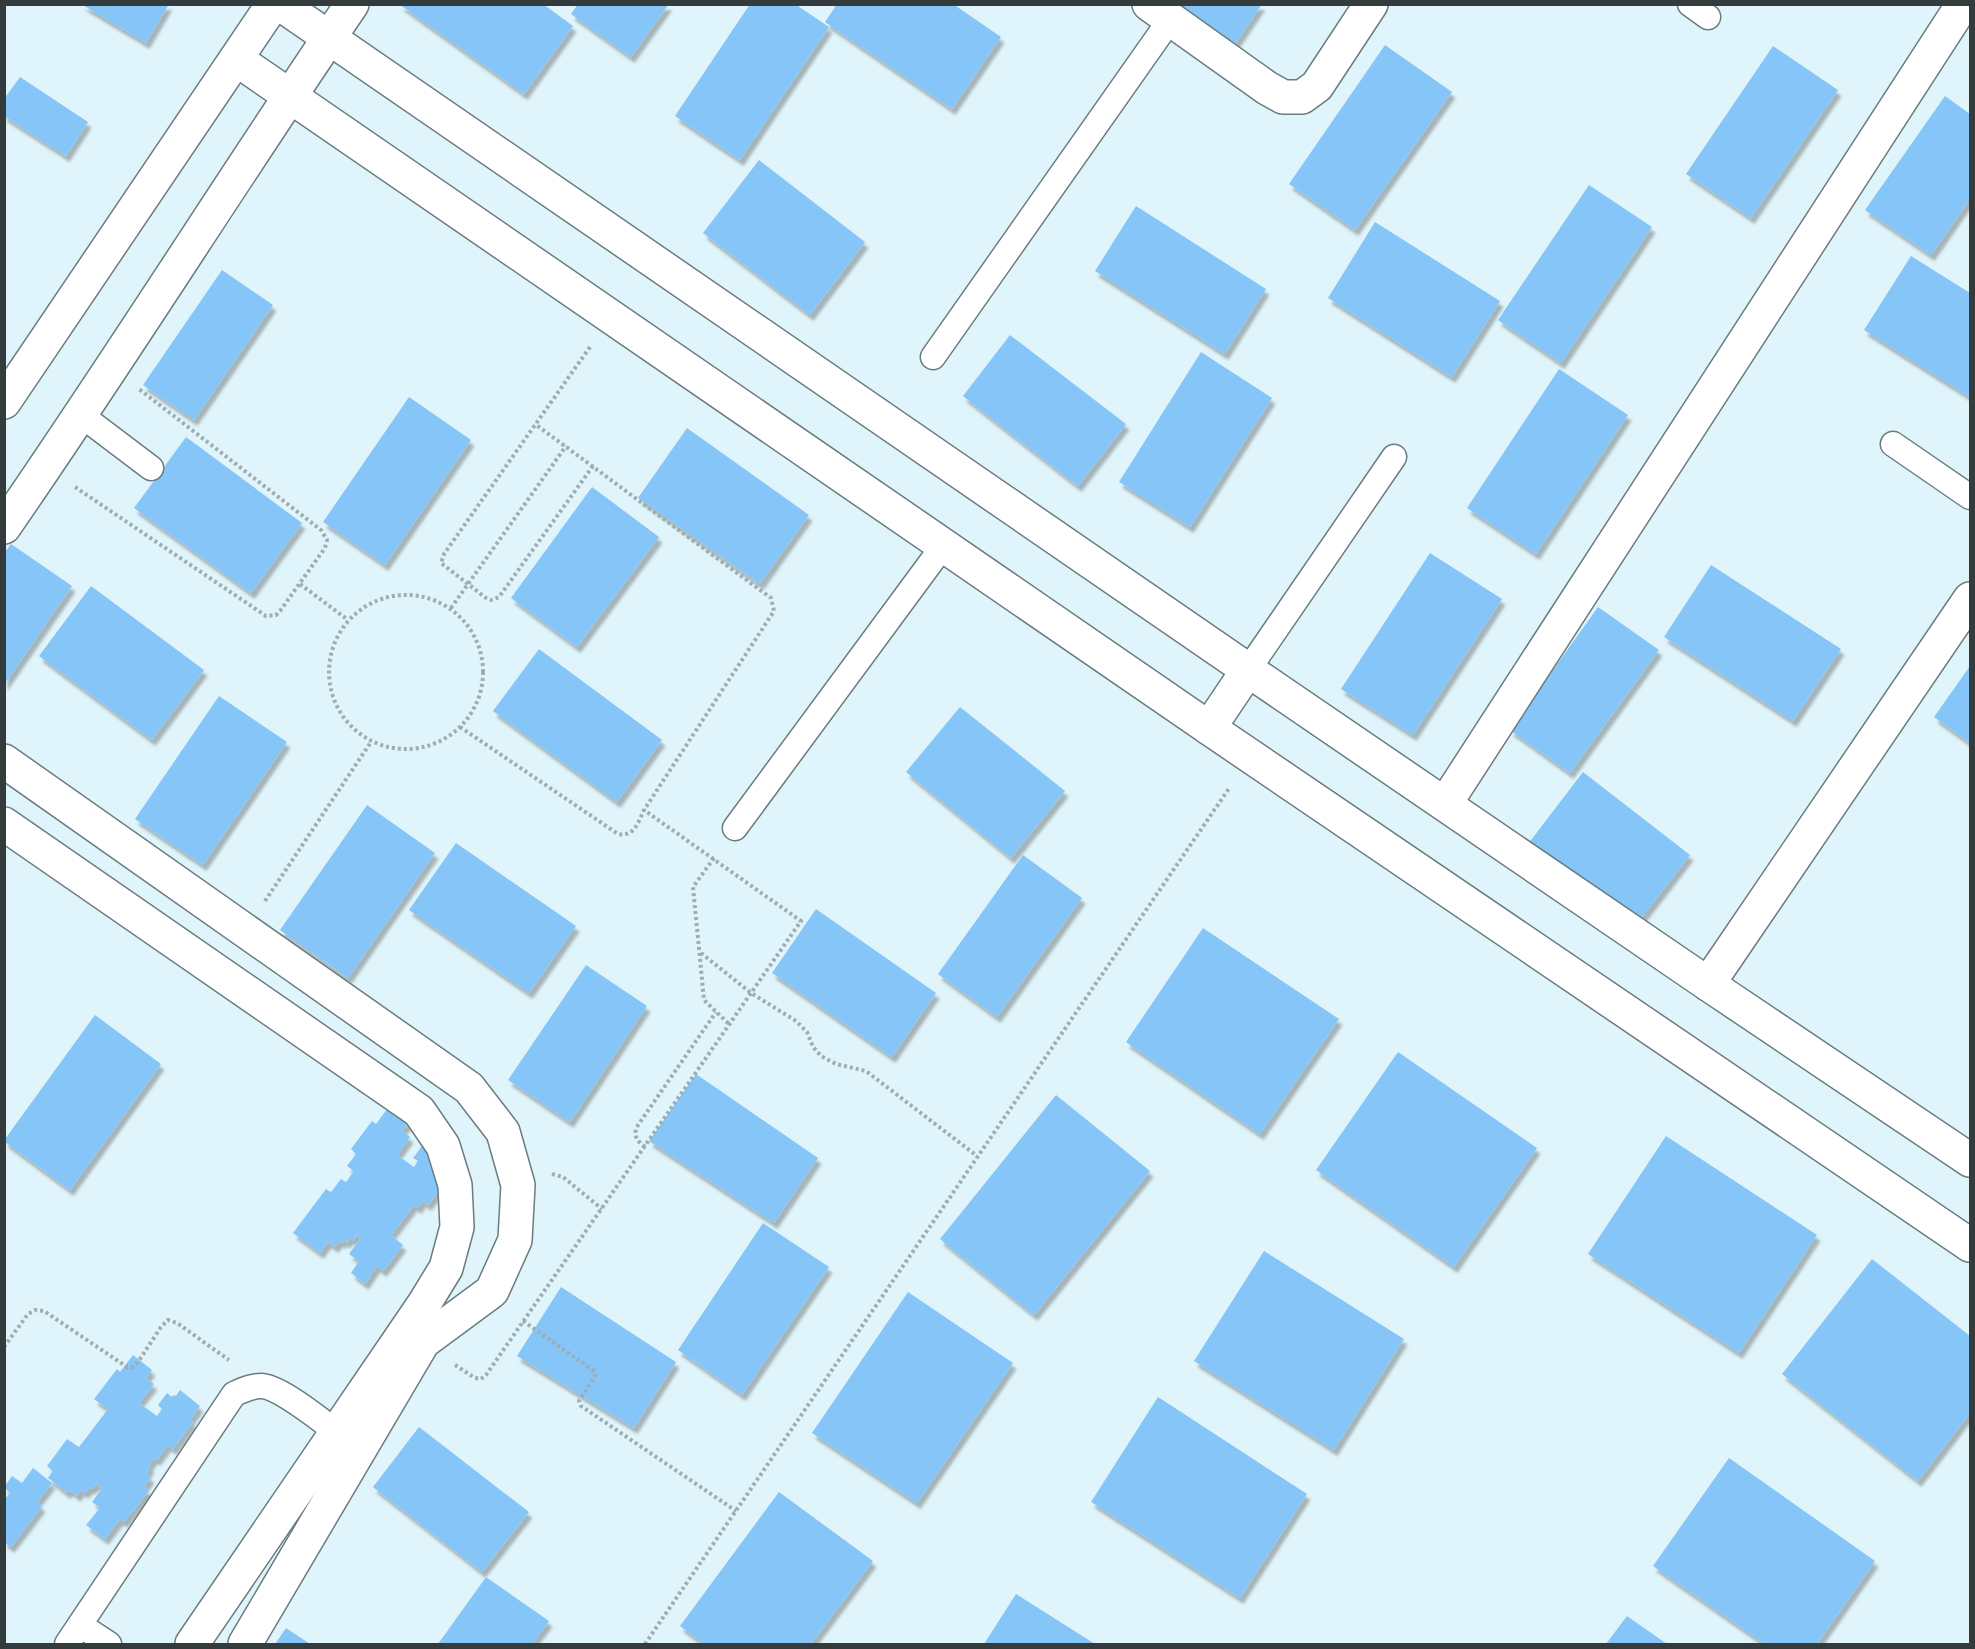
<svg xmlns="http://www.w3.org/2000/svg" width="1975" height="1649" viewBox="0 0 1975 1649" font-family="Montserrat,sans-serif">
<defs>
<filter id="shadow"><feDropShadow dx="3.5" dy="6" stdDeviation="1.5" flood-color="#0004"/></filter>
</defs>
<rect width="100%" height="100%" fill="#e0f5fb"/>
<g fill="#85c5f8" filter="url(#shadow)">
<path d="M 81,4 L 169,4 L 146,43 Z"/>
<path d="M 399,4 L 543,4 L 573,26 L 524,94 Z"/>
<path d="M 578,4 L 669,4 L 631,57 L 571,14 Z"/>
<path d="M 750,4 L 795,4 L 829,27 L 740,160 L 675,116 Z"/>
<path d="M 837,4 L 953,4 L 1001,37 L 952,109 L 825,22 Z"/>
<path d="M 1176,4 L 1262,4 L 1235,44 Z"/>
<path d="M 1385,45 L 1452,92 L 1355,230 L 1289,184 Z"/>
<path d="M 1773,46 L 1838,90 L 1751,218 L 1686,174 Z"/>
<path d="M 20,77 L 88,122 L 66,156 L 4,116 L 4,99 Z"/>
<path d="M 1945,96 L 1970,114 L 1970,199 L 1931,255 L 1865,210 Z"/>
<path d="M 759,160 L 865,242 L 810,315 L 703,233 Z"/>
<path d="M 1589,185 L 1652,227 L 1561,363 L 1498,320 Z"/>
<path d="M 1136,206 L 1266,289 L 1225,354 L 1095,271 Z"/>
<path d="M 1375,222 L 1500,301 L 1452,377 L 1328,298 Z"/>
<path d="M 1911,256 L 1970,293 L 1970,397 L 1864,330 Z"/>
<path d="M 222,270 L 273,305 L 194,420 L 143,385 Z"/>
<path d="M 1010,335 L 1126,424 L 1078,486 L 963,396 Z"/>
<path d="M 1201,352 L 1272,398 L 1190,527 L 1119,482 Z"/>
<path d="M 1559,369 L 1628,415 L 1536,554 L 1467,508 Z"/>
<path d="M 409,397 L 471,440 L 385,565 L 323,522 Z"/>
<path d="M 687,428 L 809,515 L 760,584 L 638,498 Z"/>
<path d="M 186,437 L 302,523 L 251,593 L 134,508 Z"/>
<path d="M 592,487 L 659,537 L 577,647 L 511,598 Z"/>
<path d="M 11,544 L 72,586 L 4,685 L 4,553 Z"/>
<path d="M 1430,553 L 1502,599 L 1413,735 L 1341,689 Z"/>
<path d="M 1711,565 L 1841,649 L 1793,721 L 1664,637 Z"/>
<path d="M 91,586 L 204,670 L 152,740 L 39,656 Z"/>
<path d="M 1598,607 L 1659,650 L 1570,773 L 1510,730 Z"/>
<path d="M 539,649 L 662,740 L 617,802 L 493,711 Z"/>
<path d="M 1970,666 L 1970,743 L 1934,717 Z"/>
<path d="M 219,696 L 287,742 L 203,865 L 135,819 Z"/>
<path d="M 960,707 L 1065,791 L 1011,858 L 906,772 Z"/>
<path d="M 1583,772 L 1690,855 L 1635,926 L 1528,844 Z"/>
<path d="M 367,805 L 435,853 L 348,978 L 280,930 Z"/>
<path d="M 456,843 L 576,926 L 529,993 L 409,910 Z"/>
<path d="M 1023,855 L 1082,898 L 997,1017 L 938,974 Z"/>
<path d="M 816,909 L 936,993 L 892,1057 L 772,973 Z"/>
<path d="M 1203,928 L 1339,1019 L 1260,1134 L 1126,1042 Z"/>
<path d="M 586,965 L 647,1006 L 570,1122 L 508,1080 Z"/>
<path d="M 95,1015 L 161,1064 L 70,1190 L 5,1142 L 5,1139 Z"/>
<path d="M 1398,1052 L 1537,1148 L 1454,1267 L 1316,1170 Z"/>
<path d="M 696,1074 L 818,1158 L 774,1223 L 649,1141 Z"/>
<path d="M 1056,1095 L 1150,1171 L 1034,1315 L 940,1239 Z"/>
<path d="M 388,1108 L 408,1123 L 402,1131 L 410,1137 L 397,1155 L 414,1167 L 418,1161 L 413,1158 L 422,1146 L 453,1173 L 428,1205 L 423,1201 L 418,1208 L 414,1205 L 391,1235 L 403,1245 L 383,1271 L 377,1266 L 365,1284 L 351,1273 L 359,1261 L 349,1254 L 361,1238 L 357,1235 L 353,1241 L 350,1238 L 347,1243 L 344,1240 L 342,1243 L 339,1241 L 335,1247 L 328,1242 L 320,1253 L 293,1233 L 326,1189 L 331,1192 L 341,1179 L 346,1182 L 354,1171 L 347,1166 L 356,1154 L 351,1149 L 372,1121 L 376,1124 Z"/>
<path d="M 1666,1136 L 1817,1235 L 1739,1353 L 1588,1254 Z"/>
<path d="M 763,1223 L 829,1267 L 742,1395 L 678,1350 Z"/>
<path d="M 1264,1251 L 1404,1339 L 1334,1450 L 1194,1361 Z"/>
<path d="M 1872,1259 L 1970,1336 L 1970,1413 L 1918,1481 L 1782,1374 Z"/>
<path d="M 561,1287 L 676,1362 L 634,1428 L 517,1356 Z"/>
<path d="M 908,1292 L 1013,1363 L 917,1503 L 812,1433 Z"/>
<path d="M 133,1355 L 152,1370 L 146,1378 L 154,1384 L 139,1403 L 157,1416 L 162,1409 L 158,1405 L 167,1393 L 172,1397 L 174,1395 L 176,1396 L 180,1390 L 200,1406 L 190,1420 L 193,1422 L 173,1449 L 168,1445 L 157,1460 L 154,1458 L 149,1466 L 151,1468 L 146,1473 L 151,1477 L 144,1487 L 149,1491 L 124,1522 L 120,1519 L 105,1539 L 86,1525 L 100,1508 L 92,1502 L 102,1488 L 96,1484 L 92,1489 L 90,1487 L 85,1493 L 81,1490 L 77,1496 L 70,1490 L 67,1493 L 48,1478 L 53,1471 L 47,1466 L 67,1439 L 79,1447 L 108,1409 L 94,1399 L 117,1369 L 120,1372 Z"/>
<path d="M 1158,1397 L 1307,1494 L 1240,1598 L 1091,1502 Z"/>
<path d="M 419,1427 L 529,1512 L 482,1572 L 373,1487 Z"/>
<path d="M 1729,1458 L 1875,1561 L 1817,1644 L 1765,1644 L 1653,1566 Z"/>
<path d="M 33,1468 L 52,1483 L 37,1502 L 42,1506 L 11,1547 L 4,1542 L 4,1500 L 10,1493 L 4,1487 L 12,1476 L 22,1483 Z"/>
<path d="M 779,1492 L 873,1561 L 811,1644 L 704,1644 L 680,1626 Z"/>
<path d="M 486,1577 L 549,1621 L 532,1644 L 438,1644 Z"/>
<path d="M 1016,1594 L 1095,1644 L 984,1644 Z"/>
<path d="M 1627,1616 L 1667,1644 L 1606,1644 Z"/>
<path d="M 286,1628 L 310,1644 L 275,1644 Z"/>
</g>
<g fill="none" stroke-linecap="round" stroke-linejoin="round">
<g stroke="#6a7c81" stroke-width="27">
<g id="lane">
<path d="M 1690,4 L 1708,17"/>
<path d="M 933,357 L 1170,20"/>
<path d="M 81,415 L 151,468"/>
<path d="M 1893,444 L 1970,497"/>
<path d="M 1248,670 L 1394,457"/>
<path d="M 735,828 L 943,546"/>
<path d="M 80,1625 L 109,1644"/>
<path d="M 67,1644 L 234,1394 C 243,1390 251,1386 261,1386 C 279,1386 320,1420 337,1432"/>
</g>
</g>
<g stroke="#6a7c81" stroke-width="36">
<g id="street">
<path d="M 280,4 L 1248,670 L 1708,984 L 1970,1160"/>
<path d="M 1149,4 L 1267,88 L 1283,97 L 1302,97 L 1317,86 L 1371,4"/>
<path d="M 236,59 L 1209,728 L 1970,1245"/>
<path d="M 4,402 L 273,4"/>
<path d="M 4,527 C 123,355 234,177 352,4"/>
<path d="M 1209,728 L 1248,670"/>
<path d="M 4,761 L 469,1088 L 503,1132 L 518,1185 L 515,1240 L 492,1291 L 423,1342 L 245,1644"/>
<path d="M 1445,804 L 1963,4"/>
<path d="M 4,824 L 419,1111 L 443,1146 L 455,1185 L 457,1227 L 446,1268 L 424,1304 L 192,1644"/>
<path d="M 1708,984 L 1970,599"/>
</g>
</g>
<g stroke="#9dadb1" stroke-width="4" stroke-dasharray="3 3" stroke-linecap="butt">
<path d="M 590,347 L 444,554 L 441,563 L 486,598 L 491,600 L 499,597 L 593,466"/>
<path d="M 75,487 L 266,616 L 276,615 L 280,611 L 325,548 L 327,540 L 321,530 L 139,389"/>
<path d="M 300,584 L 348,620"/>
<circle cx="406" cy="672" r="77"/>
<path d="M 451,608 L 566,446"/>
<path d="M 460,727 L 618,834 C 634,837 638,823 644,810 L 774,611 L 771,598 L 535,424"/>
<path d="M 714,858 L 693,887 L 704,1000 L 730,1025"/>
<path d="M 265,901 L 371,742"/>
<path d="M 701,953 L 751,993 L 796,1021 L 807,1032 L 813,1047 L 821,1056 L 836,1064 L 866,1071 L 977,1156"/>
<path d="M 645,1147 C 638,1141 634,1138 636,1128 L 716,1012"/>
<path d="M 552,1174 L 563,1177 L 602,1209"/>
<path d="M 523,1321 L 594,1371 L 595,1376 L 579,1401 L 581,1406 L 736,1511"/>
<path d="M 4,1347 L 28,1314 L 35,1310 L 44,1311 L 127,1367 L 133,1367 L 138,1362 L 161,1327 L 168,1320 L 177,1323 L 229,1360"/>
<path d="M 455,1365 L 475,1378 L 481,1379 L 486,1375 L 801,921 L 644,810"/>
<path d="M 645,1644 L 1230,787"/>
</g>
<use href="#lane" stroke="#fff" stroke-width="24"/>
<use href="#street" stroke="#fff" stroke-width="33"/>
</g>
<rect width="1975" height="1649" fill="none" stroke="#333b3d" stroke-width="12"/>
</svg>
